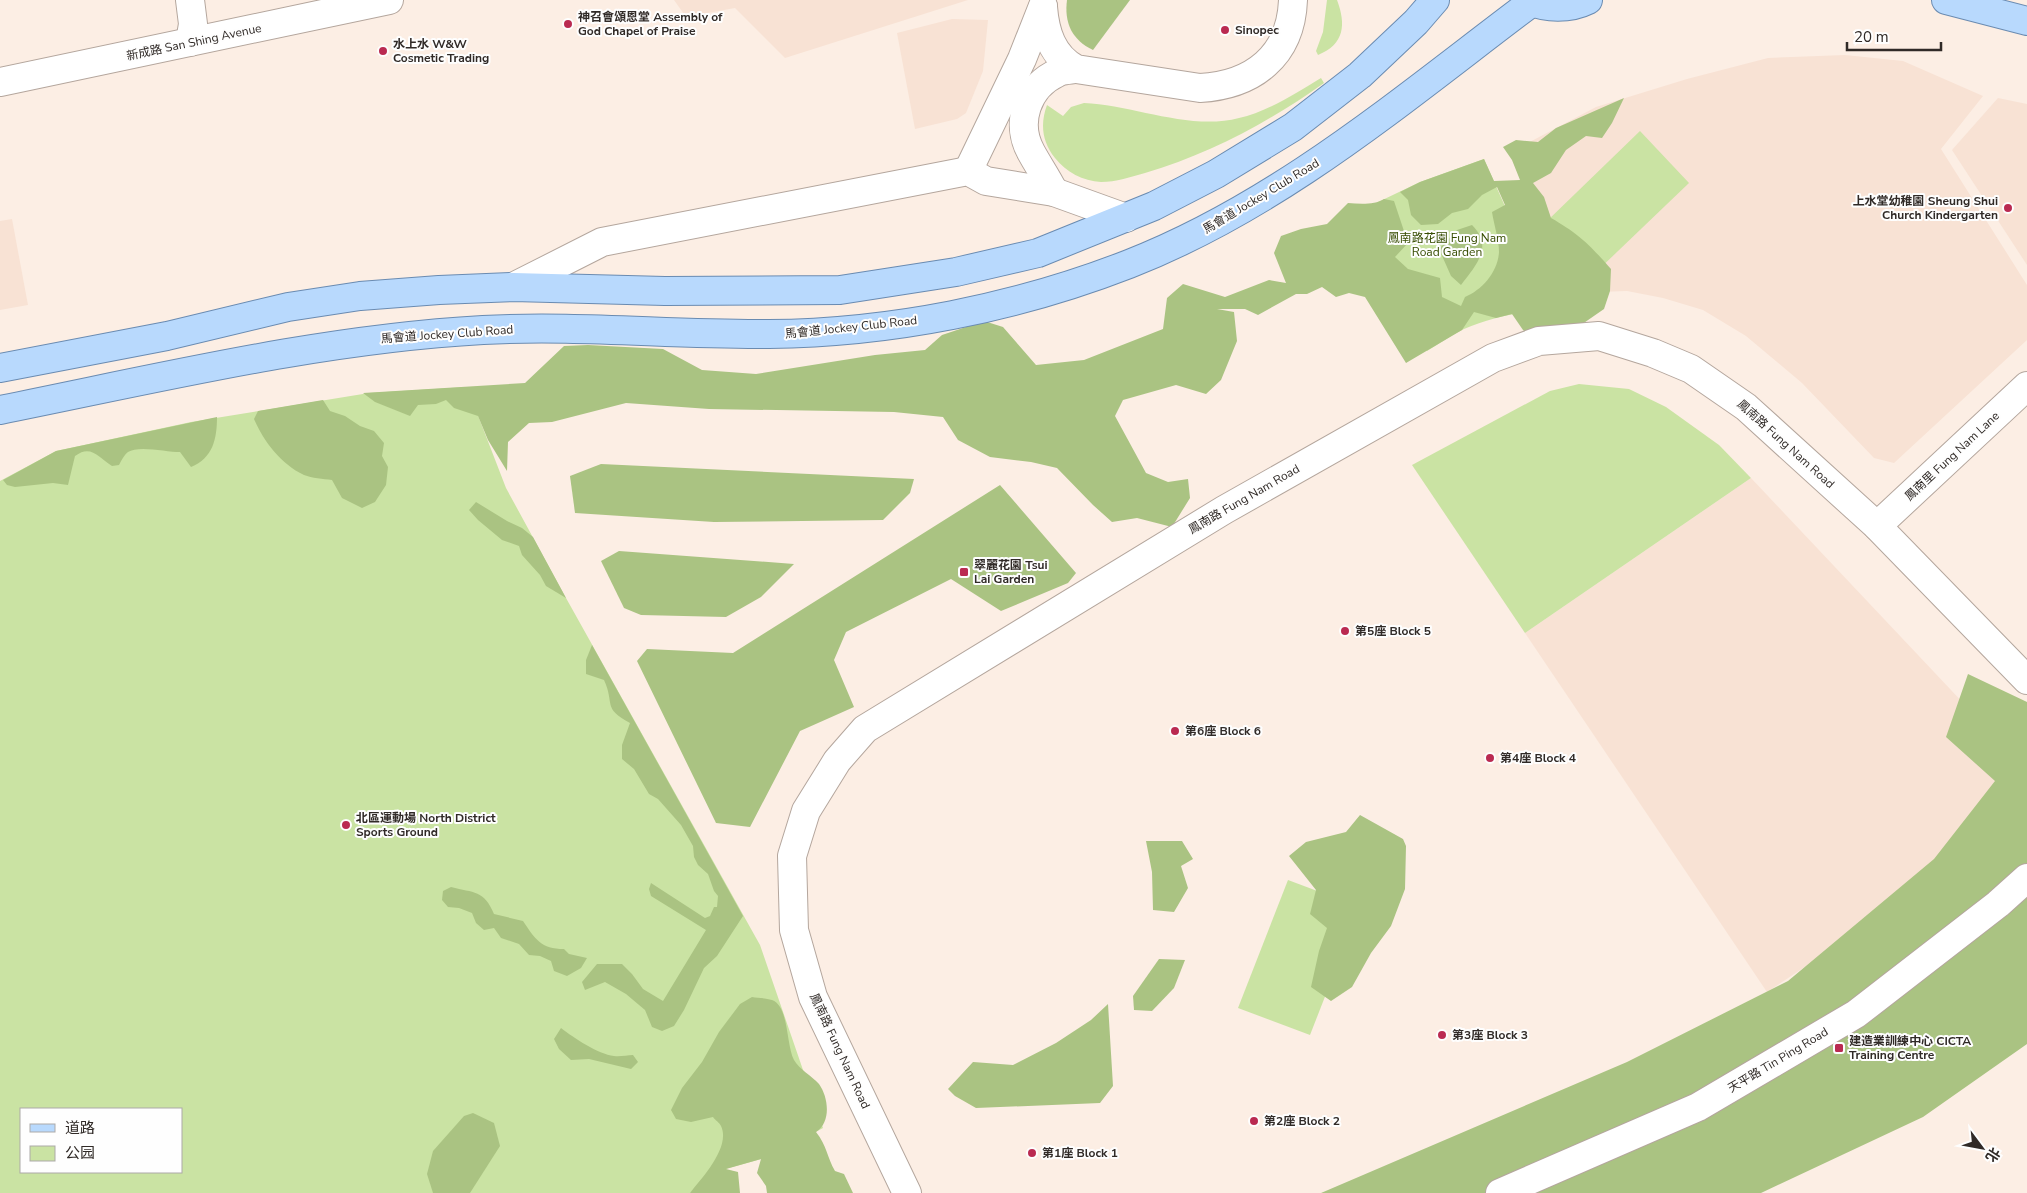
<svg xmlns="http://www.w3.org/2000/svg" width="2027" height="1193" viewBox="0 0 2027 1193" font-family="'Nunito Sans','Noto Sans SC',sans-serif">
<rect width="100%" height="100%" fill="#fceee4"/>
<g fill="#f8e2d4">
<path d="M 674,0 L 968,0 L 785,58 L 735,8 L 686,17 Z"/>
<path d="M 952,19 L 988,20 L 983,71 L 966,113 L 957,119 L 915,129 L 897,33 Z"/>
<path d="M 1845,55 L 1903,61 L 1983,96 L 1941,149 L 2027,285 L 2027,340 L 1894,463 L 1874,458 L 1802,383 L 1746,336 L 1703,310 L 1663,298 L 1627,291 L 1570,293 L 1509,153 L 1596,107 L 1687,79 L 1768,58 Z"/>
<path d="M 1998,98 L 2027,104 L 2027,265 L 1952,150 Z"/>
<path d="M 12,219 L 28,305 L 0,310 L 0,221 Z"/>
<path d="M 1751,478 L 2018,761 L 1927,886 L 1767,992 L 1525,633 Z"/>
</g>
<g fill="#cae3a3" fill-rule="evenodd">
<path d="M 1327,0 L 1337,0 C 1346,24 1345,44 1318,55 L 1316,51 L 1323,32 Z"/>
<path d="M 1321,78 L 1324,83 C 1269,122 1210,154 1145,173 C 1131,177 1116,182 1101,182 C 1083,181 1066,172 1055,158 C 1042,142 1040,124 1047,105 L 1063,116 L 1071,107 L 1084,103 C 1133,105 1190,131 1239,118 C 1266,112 1297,93 1321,78 Z"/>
<path d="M 1640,131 L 1689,183 L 1594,274 L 1545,223 Z"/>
<path d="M 1484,159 L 1550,308 C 1521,312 1491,317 1464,329 C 1451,335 1439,344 1427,351 L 1374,204 L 1420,182 Z"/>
<path d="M 1579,384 L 1629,389 L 1666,407 L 1719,445 L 1751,478 L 1525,633 L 1412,465 L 1550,391 Z"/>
<path d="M 467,387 L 506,488 L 566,598 L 760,945 L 823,1128 L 769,1157 L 725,1169 L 690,1193 L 0,1193 L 0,481 L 56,451 L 191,422 L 369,393 ZM 21,1109 L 181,1109 L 181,1172 L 21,1172 Z"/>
<path d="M 1288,880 L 1360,907 L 1310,1035 L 1238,1008 Z"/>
</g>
<g fill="#aac382">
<path d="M 1067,0 L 1130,0 L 1093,50 C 1072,40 1064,23 1067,0 Z"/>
<path d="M 1624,98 L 1612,123 L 1602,138 L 1586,136 L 1566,150 L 1551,173 L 1533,183 L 1544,197 L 1551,218 C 1579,234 1590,245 1611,269 L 1610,291 L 1604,309 L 1578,327 L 1529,335 L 1523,330 L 1512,314 L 1496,318 L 1474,312 L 1462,330 L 1406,363 L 1365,297 L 1349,293 L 1336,297 L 1322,287 L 1307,294 L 1296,294 L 1258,315 L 1245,309 L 1217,309 L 1234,312 L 1237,341 L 1221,380 L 1206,394 L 1176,385 L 1123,400 L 1115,416 L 1146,473 L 1168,482 L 1188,479 L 1190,498 L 1172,527 L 1137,518 L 1112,522 L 1093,505 L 1057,468 L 1031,462 L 990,457 L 958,440 L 943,417 L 894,412 L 709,409 L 626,403 L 552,422 L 529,423 L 508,442 L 507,471 L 488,440 L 478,416 L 454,408 L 446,400 L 436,404 L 418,405 L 410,416 L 375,402 L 363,393 L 525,383 L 564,346 L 588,345 L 663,349 L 702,370 L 756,374 L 875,355 L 925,350 L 942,335 L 984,321 L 1003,327 L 1036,365 L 1084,360 L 1163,329 L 1167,298 L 1183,284 L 1225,297 L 1269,280 L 1286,283 L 1274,253 L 1281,236 L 1301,229 L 1327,224 L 1348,203 C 1360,204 1375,205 1384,199 L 1394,201 L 1408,243 L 1395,257 L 1408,269 L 1440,278 L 1442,297 L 1461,306 L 1465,297 C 1482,290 1498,272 1499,252 C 1499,240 1494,225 1492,212 L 1505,205 L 1497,187 L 1482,195 L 1468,209 L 1452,213 L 1438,224 L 1421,225 L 1411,215 L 1408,200 L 1400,192 L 1420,182 L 1484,159 L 1494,181 L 1520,180 L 1512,160 L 1503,147 L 1516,140 L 1538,142 L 1556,128 Z"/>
<path d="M 1472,225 C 1494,247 1476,265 1461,285 L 1451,276 L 1439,249 L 1457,230 Z"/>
<path d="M 323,400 L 330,411 L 345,416 L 360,426 L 374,431 L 384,443 L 382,456 L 388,467 L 386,485 L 375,502 L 362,508 L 342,498 L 332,480 C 323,479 312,478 304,475 C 281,464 264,442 254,419 L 258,411 Z"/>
<path d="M 217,417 C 217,439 213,458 191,467 L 180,452 C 167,452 138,445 128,452 C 124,455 121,461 119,465 L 112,466 C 98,457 91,444 75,456 L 68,485 L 53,483 L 15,487 L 7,485 L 3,480 L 56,451 Z"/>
<path d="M 601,464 L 914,479 L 910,493 L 883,520 L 714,522 L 575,513 L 570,476 Z"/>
<path d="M 1000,485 L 1076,573 L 1068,583 L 1001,611 L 951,579 L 846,632 L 834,660 L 854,707 L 800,731 L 750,827 L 716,823 L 637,661 L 647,649 L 733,653 Z"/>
<path d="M 476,502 L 507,521 L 522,528 L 533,537 L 566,598 L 546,586 L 540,575 L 522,555 L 519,546 L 502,540 L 478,520 L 469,510 Z"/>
<path d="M 619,551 L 794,564 L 761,597 L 726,617 L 641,615 L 624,608 L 601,561 Z"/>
<path d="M 592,645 L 743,916 L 717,956 L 704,968 L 684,1010 L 674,1026 L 662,1031 L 652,1027 L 645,1010 L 626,994 L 605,982 L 585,990 L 582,982 L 597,964 L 622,964 L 632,974 L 643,989 L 663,1001 L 706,930 L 651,896 L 649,889 L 651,883 L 705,918 L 710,916 L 714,907 L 717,907 L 718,896 L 714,891 L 708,874 L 698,865 L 694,857 L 693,846 L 681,825 L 658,799 L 649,794 L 634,769 L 622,759 L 622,745 L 630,723 C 602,708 615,704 604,680 L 586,674 L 586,660 Z"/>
<path d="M 1968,674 L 2027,702 L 2027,1044 L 1923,1117 L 1761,1193 L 1321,1193 L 1627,1062 L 1788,981 L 1934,859 L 1995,781 L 1946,737 Z"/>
<path d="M 1360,815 L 1403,839 L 1406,846 L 1405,889 L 1391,926 L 1371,953 L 1352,987 L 1331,1001 L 1311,987 L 1319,951 L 1327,928 L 1310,914 L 1316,890 L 1289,856 L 1306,842 L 1346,832 Z"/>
<path d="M 1146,841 L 1182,841 L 1193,859 L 1181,866 L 1188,888 L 1174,912 L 1153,910 L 1152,872 Z"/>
<path d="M 451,887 C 474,893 484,890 494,914 L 523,921 C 535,939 541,949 564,949 L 569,954 L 587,958 L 581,968 L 567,976 L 554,971 L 551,961 L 540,956 L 529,955 L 519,944 L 501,938 L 494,928 L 484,930 L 476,923 L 472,913 L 459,908 L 448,907 L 442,900 L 443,891 Z"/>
<path d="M 1159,959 L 1185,960 L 1174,988 L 1152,1011 L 1134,1010 L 1133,996 Z"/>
<path d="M 752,997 C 758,998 766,998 772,1000 C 789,1006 786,1045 794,1060 C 799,1069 812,1076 819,1084 C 829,1098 831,1123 816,1132 C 827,1146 827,1157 835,1171 L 844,1174 L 853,1193 L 767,1193 L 766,1186 L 757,1173 L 761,1159 L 726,1169 L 738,1172 L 740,1193 L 690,1193 C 702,1178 731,1147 721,1126 C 720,1123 715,1120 713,1117 L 691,1122 L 676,1119 L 671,1110 L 682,1088 L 702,1062 L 719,1032 L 740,1004 Z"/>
<path d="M 1108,1004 L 1113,1086 L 1100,1103 L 976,1108 L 955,1096 L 948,1089 L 973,1062 L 1013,1065 L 1056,1043 L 1091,1020 Z"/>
<path d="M 561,1028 C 574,1038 598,1054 614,1056 C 620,1057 627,1055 633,1055 L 638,1062 L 631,1069 L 589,1059 L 571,1060 L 559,1049 L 554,1039 Z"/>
<path d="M 473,1113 L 494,1123 L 500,1146 L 470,1193 L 433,1193 L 427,1174 L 433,1151 L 464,1116 Z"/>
</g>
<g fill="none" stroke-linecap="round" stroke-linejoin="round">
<g stroke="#b4a69d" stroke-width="30">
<g id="minor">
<path d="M 1043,7 C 1045,32 1052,56 1076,69 L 1200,88 C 1253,85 1291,56 1293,0"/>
<path d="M 190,42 L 193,24 L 190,0"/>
<path d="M 0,82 L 389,0"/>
<path d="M 968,171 L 1022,59 L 1043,6"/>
<path d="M 1054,192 C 1047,178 1038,165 1031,152 C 1015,123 1027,87 1057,73 C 1062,70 1070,70 1076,69"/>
<path d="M 513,287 L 602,242 L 968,171 L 986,181 L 1054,192 L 1126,218"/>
<path d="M 1877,526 L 2027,386"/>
<path d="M 907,1193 L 813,997 L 794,930 L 792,856 L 806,811 L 837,761 L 865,729 L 1224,510 L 1493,358 L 1539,341 L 1599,336 L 1653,353 L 1691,369 L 1746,407 L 1877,526 L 2027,680"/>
<path d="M 1500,1193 L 1698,1107 L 1856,1014 L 1998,904 L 2027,878"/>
</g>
</g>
<g stroke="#6a8bb1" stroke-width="30">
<g id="major">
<path d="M 1527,0 C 1546,9 1570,9 1588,0"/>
<path d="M 1946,0 L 2027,21"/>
<path d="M 0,368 L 167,336 L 288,307 L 360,296 L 439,290 L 513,287 L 665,291 L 840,290 L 956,272 L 1038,253 L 1154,206 L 1216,174 L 1293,127 L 1360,75 L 1416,22 L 1435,0"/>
<path d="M 0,410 C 160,378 320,339 483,330 C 579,325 674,335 769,334 C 890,333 1016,308 1129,264 C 1280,205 1404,98 1532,2"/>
</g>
</g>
<use href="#minor" stroke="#fff" stroke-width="28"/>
<use href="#major" stroke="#b8d9fd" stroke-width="28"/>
</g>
<g fill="#ba2a51" stroke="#fefefe" stroke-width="2">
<circle cx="568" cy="24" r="5"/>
<circle cx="1225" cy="30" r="5"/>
<circle cx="383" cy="51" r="5"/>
<circle cx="2008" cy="208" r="5"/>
<rect x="959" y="567" width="10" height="10" rx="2.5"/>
<circle cx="1345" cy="631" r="5"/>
<circle cx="1175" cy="731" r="5"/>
<circle cx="1490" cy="758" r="5"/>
<circle cx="346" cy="825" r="5"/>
<circle cx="1442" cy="1035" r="5"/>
<rect x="1834" y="1043" width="10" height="10" rx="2.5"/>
<circle cx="1254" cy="1121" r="5"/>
<circle cx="1032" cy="1153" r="5"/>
</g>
<g text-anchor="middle" stroke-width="4" stroke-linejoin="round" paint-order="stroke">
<g font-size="12" font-weight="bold" fill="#302a27" stroke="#fefefe" text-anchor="start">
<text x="578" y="21">神召會頌恩堂 Assembly of<tspan x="578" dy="14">God Chapel of Praise</tspan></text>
<text x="1235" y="34">Sinopec</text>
<text x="393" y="48">水上水 W&amp;W<tspan x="393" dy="14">Cosmetic Trading</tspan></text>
<text x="1998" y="205" text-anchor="end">上水堂幼稚園 Sheung Shui<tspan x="1998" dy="14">Church Kindergarten</tspan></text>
<text x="974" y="569">翠麗花園 Tsui<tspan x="974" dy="14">Lai Garden</tspan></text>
<text x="1355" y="635">第5座 Block 5</text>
<text x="1185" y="735">第6座 Block 6</text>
<text x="1500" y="762">第4座 Block 4</text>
<text x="356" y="822">北區運動場 North District<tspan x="356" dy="14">Sports Ground</tspan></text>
<text x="1452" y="1039">第3座 Block 3</text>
<text x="1849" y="1045">建造業訓練中心 CICTA<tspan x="1849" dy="14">Training Centre</tspan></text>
<text x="1264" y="1125">第2座 Block 2</text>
<text x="1042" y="1157">第1座 Block 1</text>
</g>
<g font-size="12" fill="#302a27" stroke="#fefefe">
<text transform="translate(194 42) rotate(-12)" y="4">新成路 San Shing Avenue</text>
<text transform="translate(1261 196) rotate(-31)" y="4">馬會道 Jockey Club Road</text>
<text transform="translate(851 327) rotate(-6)" y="4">馬會道 Jockey Club Road</text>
<text transform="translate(447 334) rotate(-4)" y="4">馬會道 Jockey Club Road</text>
<text transform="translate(1786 444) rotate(42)" y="4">鳳南路 Fung Nam Road</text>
<text transform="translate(1952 456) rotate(-43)" y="4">鳳南里 Fung Nam Lane</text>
<text transform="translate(1244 499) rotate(-30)" y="4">鳳南路 Fung Nam Road</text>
<text transform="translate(840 1051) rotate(65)" y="4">鳳南路 Fung Nam Road</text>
<text transform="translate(1778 1060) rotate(-31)" y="4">天平路 Tin Ping Road</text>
</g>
<g font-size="12" fill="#364c00" stroke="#fefefe">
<text x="1447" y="242">鳳南路花園 Fung Nam<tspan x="1447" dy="14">Road Garden</tspan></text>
</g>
</g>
<rect x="20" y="1108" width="162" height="65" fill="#fefefe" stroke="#aca9a8"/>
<rect x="30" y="1124" width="25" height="8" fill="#b8d9fd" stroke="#aca9a8"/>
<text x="65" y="1133" font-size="15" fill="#302a27">道路</text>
<rect x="30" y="1146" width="25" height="15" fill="#cae3a3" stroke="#aca9a8"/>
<text x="65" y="1158" font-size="15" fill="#302a27">公园</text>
<g transform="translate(1982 1148) rotate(122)" stroke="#fefefe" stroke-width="4" paint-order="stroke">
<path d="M0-4L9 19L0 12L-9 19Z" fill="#302a27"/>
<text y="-8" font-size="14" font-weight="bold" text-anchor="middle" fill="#302a27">北</text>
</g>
<path d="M1847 42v8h94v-8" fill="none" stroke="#302a27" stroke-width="2.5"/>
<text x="1854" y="42" font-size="15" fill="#302a27" stroke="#fefefe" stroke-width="4" paint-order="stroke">20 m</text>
</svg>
